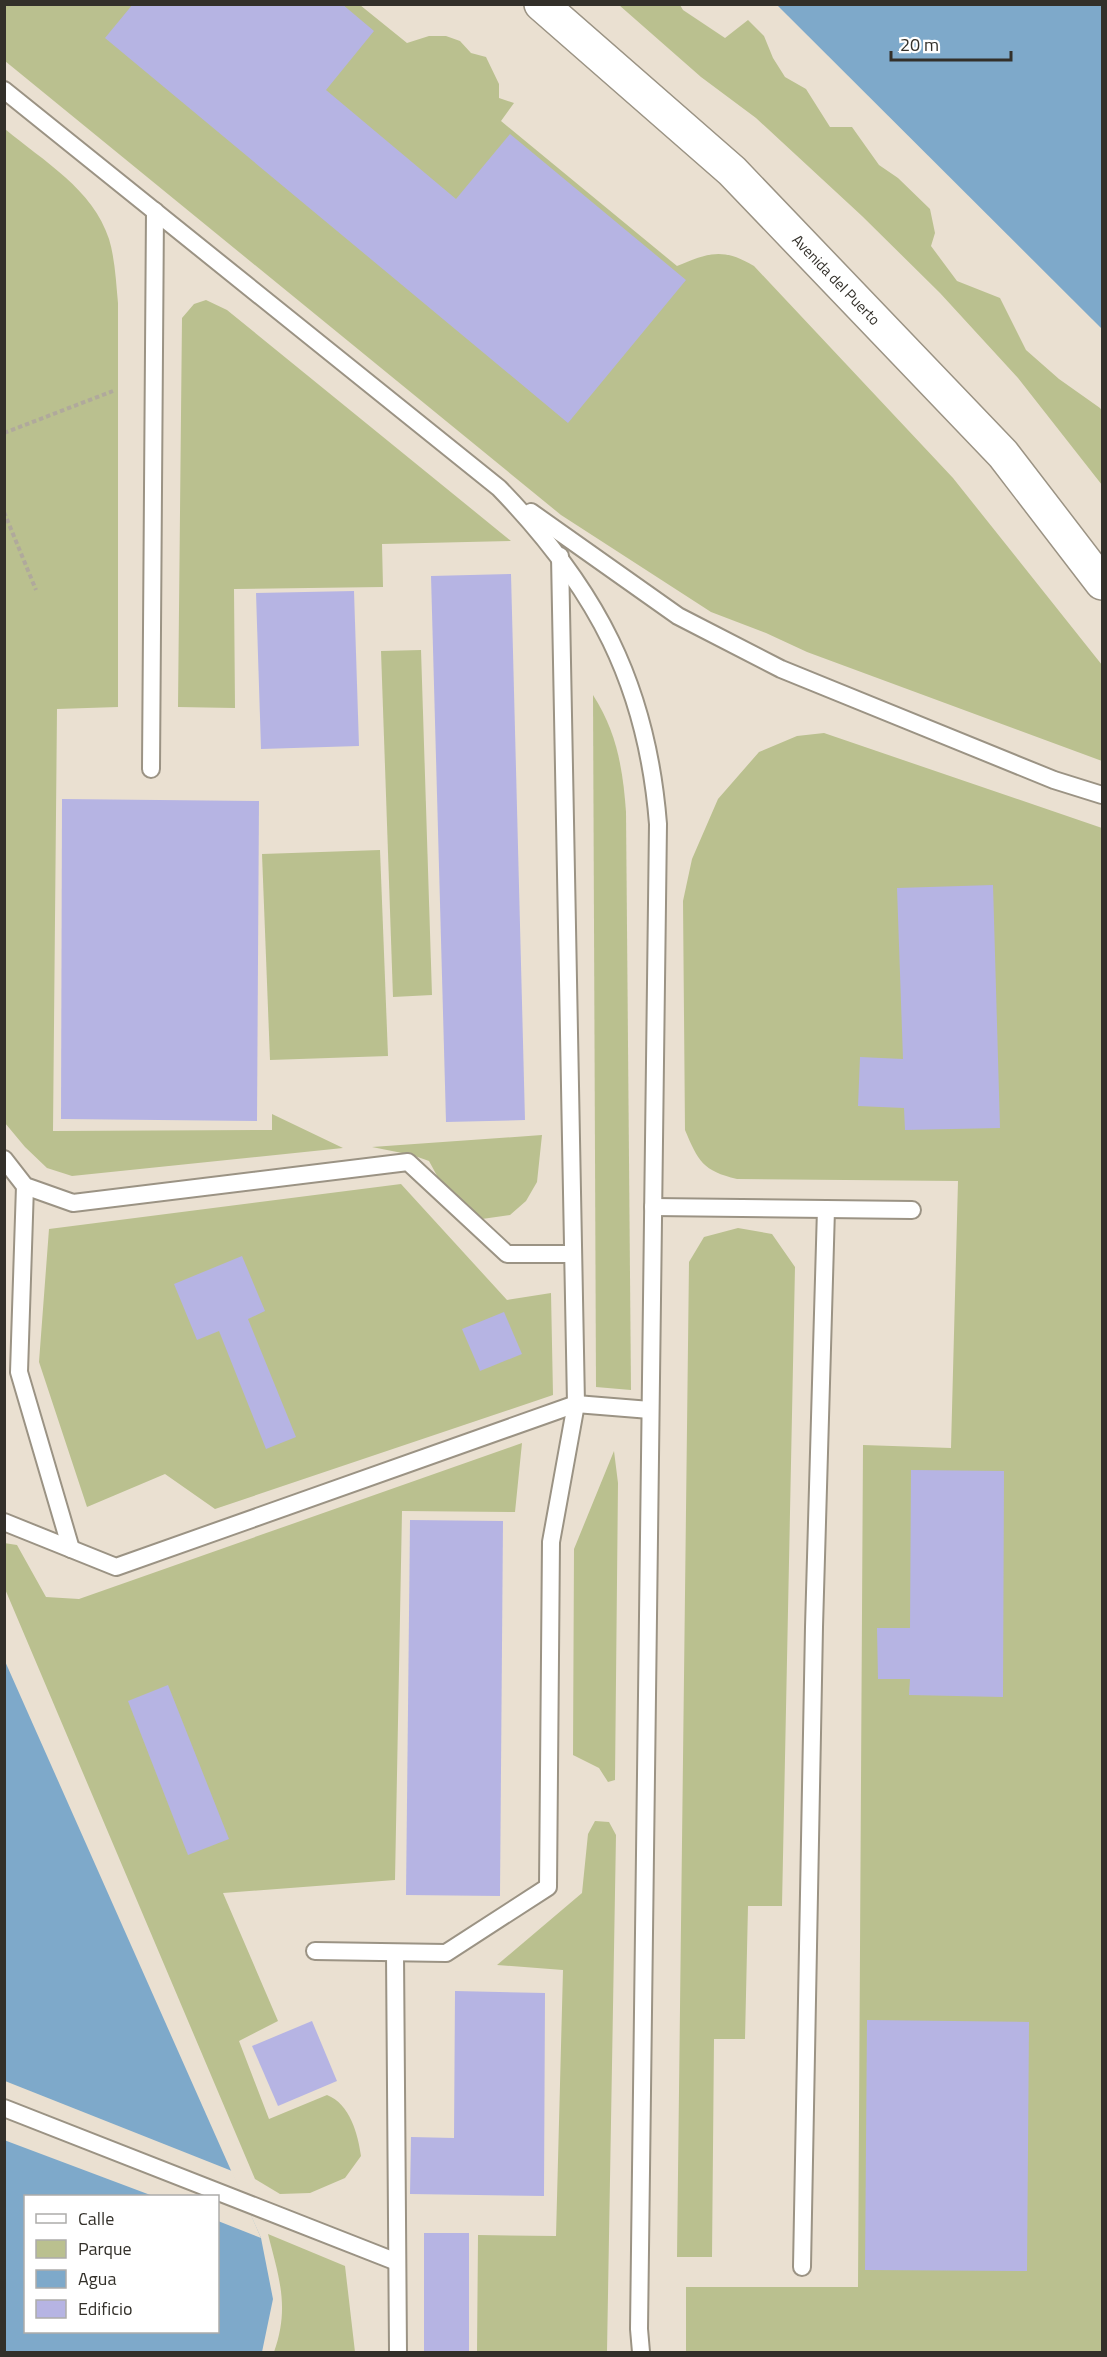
<svg xmlns="http://www.w3.org/2000/svg" width="1107" height="2357" viewBox="0 0 1107 2357" font-family="'Titillium Web',sans-serif">
<rect width="100%" height="100%" fill="#eae0d1"/>
<g fill="#bac08f">
<path d="M 4,5 L 360,5 L 407,43 L 429,36 L 446,36 L 460,41 L 471,53 L 486,57 L 499,84 L 499,98 L 514,103 L 501,121 L 677,266 C 709,253 722,247 754,266 L 953,478 L 1102,665 L 1102,761 L 807,652 L 766,633 L 711,612 L 561,515 L 5,61 Z"/>
<path d="M 619,5 L 680,5 L 683,10 L 725,38 L 748,20 L 764,36 L 773,58 L 785,77 L 806,89 L 830,127 L 852,127 L 879,165 L 898,178 L 930,209 L 935,233 L 931,246 L 957,281 L 1000,298 L 1026,350 L 1059,379 L 1100,408 L 1102,411 L 1102,485 L 1018,378 L 940,293 L 862,216 L 756,118 L 701,77 Z"/>
<path d="M 5,129 C 43,161 93,189 109,239 C 115,259 116,282 118,303 L 118,707 L 57,709 L 53,1131 L 272,1130 L 272,1114 L 343,1148 L 72,1176 L 47,1168 L 25,1147 L 5,1123 Z"/>
<path d="M 206,300 L 227,310 L 511,541 L 382,544 L 383,587 L 234,589 L 235,708 L 178,707 L 182,318 L 194,304 Z"/>
<path d="M 421,650 L 432,995 L 393,997 L 381,651 Z"/>
<path d="M 593,695 C 617,732 623,770 626,812 L 631,1390 L 596,1387 Z"/>
<path d="M 824,733 L 1102,828 L 1102,2352 L 686,2352 L 686,2287 L 858,2287 L 863,1445 L 951,1448 L 958,1181 L 737,1179 C 703,1171 698,1161 685,1130 L 683,901 L 692,859 L 718,799 L 759,752 L 797,736 Z"/>
<path d="M 380,850 L 388,1056 L 270,1060 L 262,854 Z"/>
<path d="M 542,1135 L 537,1182 L 526,1201 L 510,1215 L 482,1219 L 465,1209 L 448,1196 L 429,1161 L 412,1155 L 372,1147 Z"/>
<path d="M 401,1184 L 507,1300 L 551,1293 L 553,1395 L 215,1509 L 165,1474 L 87,1507 L 39,1362 L 49,1229 Z"/>
<path d="M 738,1228 L 772,1234 L 795,1267 L 782,1906 L 748,1906 L 745,2039 L 714,2039 L 712,2257 L 677,2257 L 689,1262 L 704,1237 Z"/>
<path d="M 522,1443 L 515,1512 L 402,1511 L 395,1880 L 223,1893 L 278,2021 L 239,2041 L 269,2119 L 327,2095 C 350,2104 358,2134 361,2156 L 345,2178 L 310,2193 L 280,2194 L 255,2179 L 5,1589 L 4,1543 L 17,1545 L 46,1597 L 79,1599 Z"/>
<path d="M 614,1451 L 618,1483 L 615,1780 L 608,1782 L 599,1768 L 573,1755 L 574,1549 Z"/>
<path d="M 595,1821 L 609,1822 L 616,1835 L 607,2352 L 477,2352 L 478,2235 L 556,2236 L 563,1970 L 497,1965 L 582,1893 L 588,1834 Z"/>
<path d="M 268,2234 L 345,2266 L 355,2352 L 274,2352 C 290,2307 279,2278 268,2234 Z"/>
</g>
<g fill="#7ea9ca" fill-rule="evenodd">
<path d="M 777,5 L 1102,5 L 1102,329 Z"/>
<path d="M 4,1659 L 261,2238 L 273,2299 L 262,2352 L 5,2352 ZM 26,2196 L 218,2196 L 218,2332 L 26,2332 Z"/>
</g>
<path fill="#eae0d1" d="M 5,2081 L 232,2171 L 261,2238 L 218,2221 L 218,2196 L 153,2196 L 4,2140 Z"/>
<g fill="#b6b4e3">
<path d="M 133,4 L 342,4 L 374,31 L 326,90 L 456,199 L 510,134 L 686,280 L 568,423 L 105,38 Z"/>
<path d="M 511,574 L 525,1120 L 446,1122 L 431,576 Z"/>
<path d="M 354,591 L 359,746 L 261,749 L 256,593 Z"/>
<path d="M 62,799 L 259,801 L 257,1121 L 61,1119 Z"/>
<path d="M 993,885 L 1000,1128 L 905,1130 L 904,1108 L 858,1106 L 860,1057 L 903,1059 L 897,888 Z"/>
<path d="M 242,1256 L 265,1311 L 248,1319 L 296,1437 L 266,1449 L 219,1331 L 197,1340 L 174,1284 Z"/>
<path d="M 504,1312 L 522,1354 L 480,1371 L 462,1329 Z"/>
<path d="M 911,1470 L 1004,1471 L 1003,1697 L 909,1695 L 910,1679 L 878,1679 L 877,1628 L 910,1628 Z"/>
<path d="M 410,1520 L 503,1521 L 500,1896 L 406,1895 Z"/>
<path d="M 168,1685 L 229,1839 L 188,1855 L 128,1701 Z"/>
<path d="M 455,1991 L 545,1993 L 544,2196 L 410,2194 L 411,2137 L 454,2138 Z"/>
<path d="M 867,2020 L 1029,2022 L 1027,2271 L 865,2270 Z"/>
<path d="M 312,2021 L 337,2081 L 278,2106 L 252,2046 Z"/>
<rect x="424" y="2233" width="45" height="119"/>
</g>
<g fill="none" stroke-linecap="round" stroke-linejoin="round">
<g stroke="#9b9384" stroke-width="20">
<g id="lane">
<path d="M 4,90 L 499,488 C 596,588 647,684 658,824 L 639,2329 L 641,2352"/>
<path d="M 531,512 L 678,616 L 781,669 L 1054,780 L 1102,795"/>
<path d="M 151,769 L 155,211"/>
<path d="M 4,1159 L 25,1186 L 73,1203 L 408,1162 L 507,1254 L 573,1254"/>
<path d="M 25,1186 L 19,1372 L 71,1549"/>
<path d="M 653,1207 L 912,1210"/>
<path d="M 4,1522 L 116,1567 L 576,1404 L 650,1410"/>
<path d="M 315,1951 L 446,1953 L 548,1887 L 551,1542 L 576,1404 L 560,556"/>
<path d="M 395,1953 L 398,2352"/>
<path d="M 4,2108 L 397,2262"/>
<path d="M 802,2267 L 814,1627 L 826,1209"/>
</g>
</g>
<g stroke="#9b9384" stroke-width="36">
<path id="street" d="M 541,4 L 732,171 L 1003,454 L 1102,583"/>
</g>
<g stroke="#b0a99c" stroke-width="4" stroke-dasharray="4.5 3" stroke-linecap="butt">
<path d="M 4,433 L 113,391"/>
<path d="M 4,512 L 36,590"/>
</g>
<use href="#lane" stroke="#fff" stroke-width="16"/>
<use href="#street" stroke="#fff" stroke-width="33"/>
</g>
<g text-anchor="middle" stroke-width="5" stroke-linejoin="round" paint-order="stroke">
<g font-size="15" fill="#33302a" stroke="#fff">
<text transform="translate(836 280) rotate(46)" y="5">Avenida del Puerto</text>
</g>
</g>
<rect width="1107" height="2357" fill="none" stroke="#33302a" stroke-width="12"/>
<rect x="24" y="2195" width="195" height="138" fill="#ffffff" stroke="#adacaa" stroke-width="1.5"/>
<rect x="36" y="2214" width="30" height="9" fill="#ffffff" stroke="#adacaa" stroke-width="1.5"/>
<text x="78" y="2225" font-size="18" fill="#33302a">Calle</text>
<rect x="36" y="2240" width="30" height="18" fill="#bac08f" stroke="#adacaa" stroke-width="1.5"/>
<text x="78" y="2255" font-size="18" fill="#33302a">Parque</text>
<rect x="36" y="2270" width="30" height="18" fill="#7ea9ca" stroke="#adacaa" stroke-width="1.5"/>
<text x="78" y="2285" font-size="18" fill="#33302a">Agua</text>
<rect x="36" y="2300" width="30" height="18" fill="#b6b4e3" stroke="#adacaa" stroke-width="1.5"/>
<text x="78" y="2315" font-size="18" fill="#33302a">Edificio</text>
<path d="M891 51v9h120v-9" fill="none" stroke="#33302a" stroke-width="3"/>
<text x="900" y="51" font-size="18" fill="#33302a" stroke="#ffffff" stroke-width="4.5" paint-order="stroke">20 m</text>
</svg>
